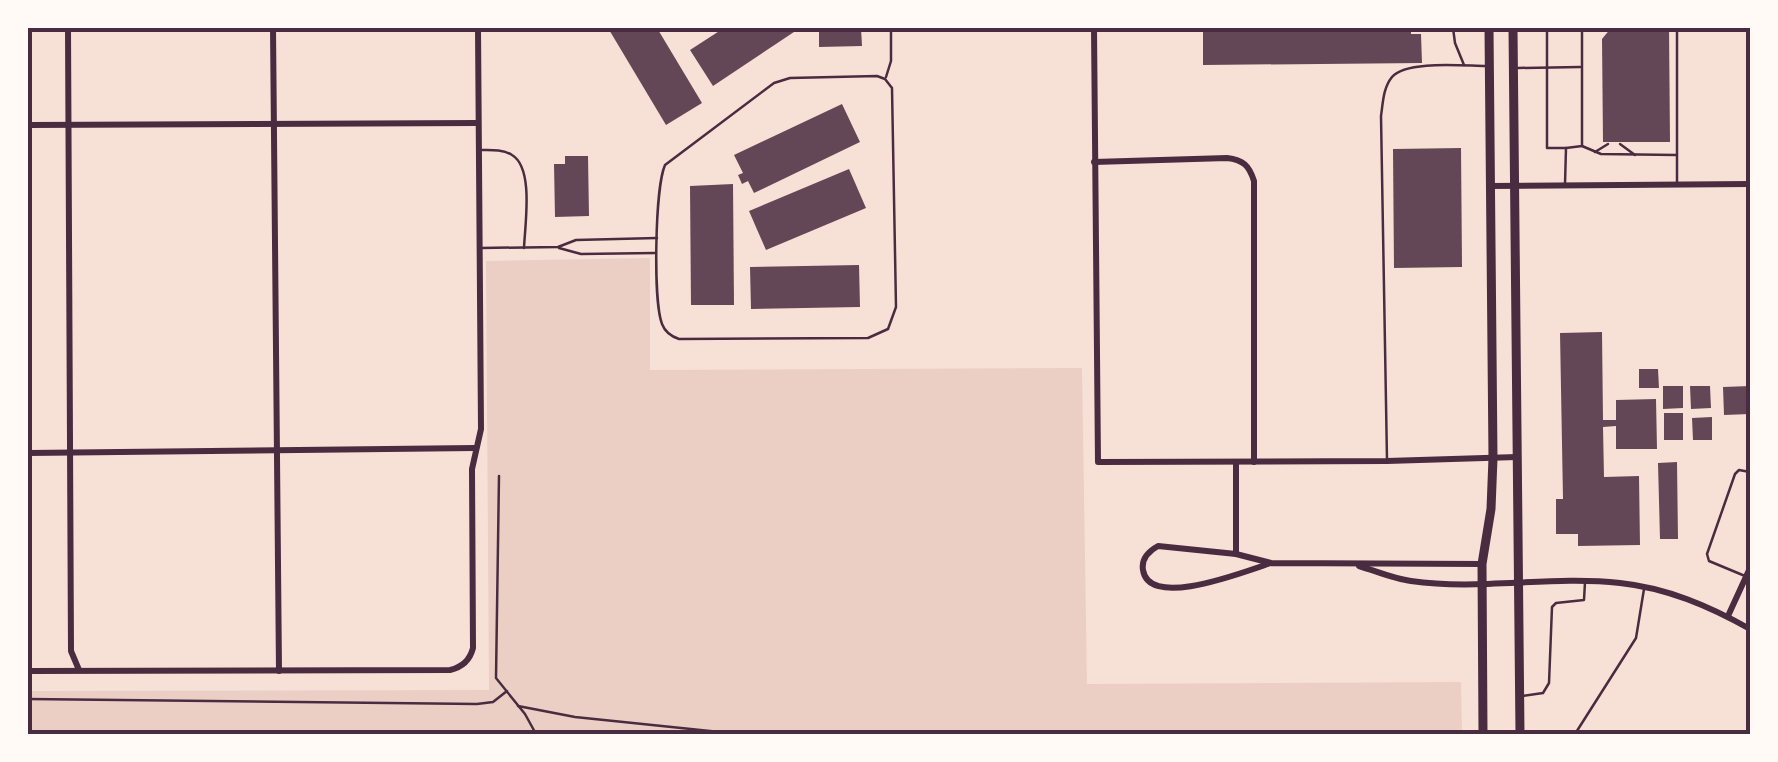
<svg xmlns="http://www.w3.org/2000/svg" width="1778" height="762" viewBox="0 0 1778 762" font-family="Commissioner,sans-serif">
<rect width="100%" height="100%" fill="#f7e1d7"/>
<path fill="#ebcfc5" d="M 650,258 L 650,370 L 1082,368 L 1087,684 L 1461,682 L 1462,734 L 28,734 L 28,691 L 489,690 L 486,261 Z"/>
<g fill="#644757">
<path d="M 608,28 L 657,28 L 702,103 L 666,125 Z"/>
<path d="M 724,28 L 800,28 L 713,86 L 690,50 Z"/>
<path d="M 819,28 L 861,28 L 862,46 L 819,47 Z"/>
<path d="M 1203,28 L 1411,28 L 1411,34 L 1421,34 L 1422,63 L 1203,65 Z"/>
<path d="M 1611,28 L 1669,28 L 1670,142 L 1603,142 L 1602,39 Z"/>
<path d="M 842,104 L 860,142 L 754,193 L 748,181 L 742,184 L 738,175 L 743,173 L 734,155 Z"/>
<path d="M 1461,148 L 1462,267 L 1394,268 L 1393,149 Z"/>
<path d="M 565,156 L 588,156 L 589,216 L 555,217 L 554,164 L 565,164 Z"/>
<path d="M 849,169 L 866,208 L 766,250 L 749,211 Z"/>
<path d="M 733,184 L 734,305 L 691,305 L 690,186 Z"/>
<path d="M 859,265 L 860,307 L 751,309 L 750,267 Z"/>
<path d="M 1602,332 L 1603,420 L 1616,420 L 1616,400 L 1656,399 L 1657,449 L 1616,449 L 1616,426 L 1603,427 L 1604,477 L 1639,476 L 1640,545 L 1578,546 L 1578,534 L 1556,534 L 1556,499 L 1563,499 L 1560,333 Z"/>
<path d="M 1639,369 L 1658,369 L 1659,388 L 1639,388 Z"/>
<path d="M 1663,386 L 1683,386 L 1683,408 L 1663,409 Z"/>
<path d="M 1690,386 L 1710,386 L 1711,408 L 1691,409 Z"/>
<path d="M 1750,386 L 1750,414 L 1724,415 L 1723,387 Z"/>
<rect x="1664" y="413" width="19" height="27"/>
<path d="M 1712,417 L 1712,440 L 1693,440 L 1692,418 Z"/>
<path d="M 1677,462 L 1678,539 L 1660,539 L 1658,463 Z"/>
</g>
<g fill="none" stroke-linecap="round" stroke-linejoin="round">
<g stroke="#4a2c40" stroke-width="2.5">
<path d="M 499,476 L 496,678 L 525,714 L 536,734"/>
<path d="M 28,699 L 477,704 L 493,702 L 507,691"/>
<path d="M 518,706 L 575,717 L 739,734"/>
</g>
<g stroke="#4a2c40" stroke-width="2.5">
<path d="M 1453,28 L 1455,43 L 1464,65"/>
<path d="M 1547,28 L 1547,148 L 1566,148"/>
<path d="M 1677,28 L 1677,183"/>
<path d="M 1518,68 L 1580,67"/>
<path d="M 877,76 L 885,79 L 892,88 L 896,307 L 888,329 L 868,338 L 679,339 C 670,336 665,332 662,324 C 653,300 655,188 665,165 L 774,83 L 790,78 Z"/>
<path d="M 886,77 L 891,61 L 891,28"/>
<path d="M 1620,144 L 1635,155"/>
<path d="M 1582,146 L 1601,154 L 1676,155"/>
<path d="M 480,150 C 490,150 503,149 512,155 C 534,168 525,224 524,248"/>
<path d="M 1595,152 L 1608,144"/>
<path d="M 1565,184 L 1566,148 L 1582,146 L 1582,28"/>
<path d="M 481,248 L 558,247 L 576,240 L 657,238"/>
<path d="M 559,248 L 581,254 L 655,253"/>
<path d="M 1387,460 L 1381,116 C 1383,103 1383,88 1392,77 C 1406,60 1465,66 1486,66"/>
<path d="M 1745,576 L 1709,561 L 1707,554 L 1735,474 L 1739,470 L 1750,472"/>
<path d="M 1522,696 L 1543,693 L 1549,683 L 1552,607 L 1556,603 L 1584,600 L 1585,582"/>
<path d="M 1575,734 L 1636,638 L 1644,589"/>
</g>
<g stroke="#4a2c40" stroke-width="6">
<path d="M 68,28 L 71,651 L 79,670"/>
<path d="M 273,28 L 279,671"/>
<path d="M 1094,28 L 1098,462 L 1387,461 L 1517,457"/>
<path d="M 28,125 L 478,123"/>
<path d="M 1094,162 L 1227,158 C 1243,160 1249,165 1254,181 L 1254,462"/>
<path d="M 1490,186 L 1750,184"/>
<path d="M 28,453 L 475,448"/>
<path d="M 1236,462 L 1236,554"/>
<path d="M 1271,563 C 1246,571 1149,610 1143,570 C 1141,558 1149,551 1158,546 L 1236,554 L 1271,563 L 1482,564"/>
<path d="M 1359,566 C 1376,571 1394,579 1411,581 C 1480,591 1551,575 1620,583 C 1667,588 1709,606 1750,629"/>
<path d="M 1728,616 L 1750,568"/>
<path d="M 28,671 L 450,670 C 463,667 470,660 473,648 L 472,469 L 481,429 L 478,28"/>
</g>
<g stroke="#4a2c40" stroke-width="9">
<path d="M 1513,28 L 1520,734"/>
<path d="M 1483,734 L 1482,564 L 1491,509 L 1493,458 L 1489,28"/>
</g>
</g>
<rect width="1778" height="762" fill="none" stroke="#fffaf5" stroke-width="60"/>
<rect x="30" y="30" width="1718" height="702" fill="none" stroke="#4a2c40" stroke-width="4"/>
</svg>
